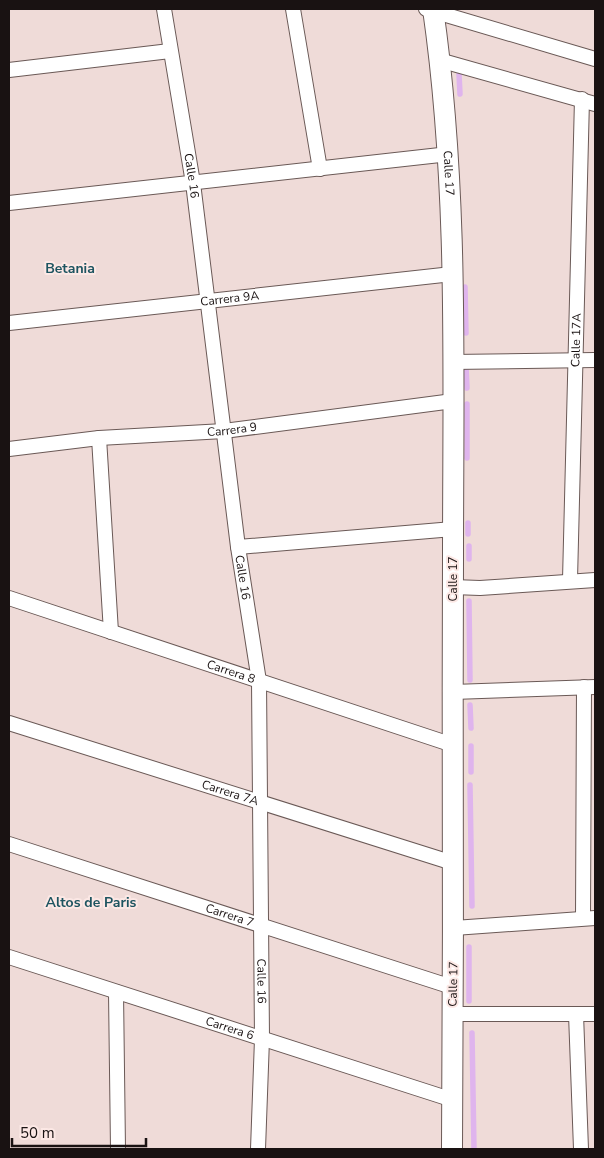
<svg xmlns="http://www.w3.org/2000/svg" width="604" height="1158" viewBox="0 0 604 1158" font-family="'Nunito Sans',sans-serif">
<rect width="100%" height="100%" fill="#efdbd8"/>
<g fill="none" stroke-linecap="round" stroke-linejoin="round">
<g stroke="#dfb4ed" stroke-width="5.5">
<path d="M 459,74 L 460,94"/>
<path d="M 465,287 L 466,333"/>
<path d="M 466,367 L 467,388"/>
<path d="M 467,404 L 467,458"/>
<path d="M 468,534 L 468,523"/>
<path d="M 469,546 L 469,559"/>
<path d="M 469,601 L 470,680"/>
<path d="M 470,705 L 471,728"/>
<path d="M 471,746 L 471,772"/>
<path d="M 470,785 L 472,906"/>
<path d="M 469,1001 L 469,947"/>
<path d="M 472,1033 L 474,1149"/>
</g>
<g stroke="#6a5956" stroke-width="16">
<g id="street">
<path id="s1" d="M 164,9 L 193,183 L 238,547 L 259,681 L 262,1039 L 258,1149"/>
<path d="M 293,9 L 320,169"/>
<path d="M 426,9 L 595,59"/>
<path d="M 439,60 L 595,104"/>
<path d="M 9,70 L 170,51"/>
<path d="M 9,203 L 449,154"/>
<path id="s2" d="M 9,323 L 452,274"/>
<path d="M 452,362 L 595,360"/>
<path d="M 99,438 L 111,632"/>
<path id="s3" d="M 9,449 L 99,438 L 224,431 L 453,401"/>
<path d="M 238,547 L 453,529"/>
<path id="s4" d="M 570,580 L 582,99"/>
<path d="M 453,587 L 480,588 L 595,580"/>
<path id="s5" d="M 9,598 L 453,745"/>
<path d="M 453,692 L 595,687"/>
<path id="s6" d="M 9,723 L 453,863"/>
<path id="s7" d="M 9,844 L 452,987"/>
<path d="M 583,918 L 584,687"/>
<path d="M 454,928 L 595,918"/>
<path id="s8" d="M 9,957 L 453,1100"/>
<path d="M 116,992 L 118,1149"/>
<path d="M 453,1014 L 595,1014"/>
<path d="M 576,1014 L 581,1149"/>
</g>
</g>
<g stroke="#6a5956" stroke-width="22">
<g id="secondary">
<path id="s9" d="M 433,9 C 459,190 453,375 453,558 C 452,755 454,952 452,1149"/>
</g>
</g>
<use href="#street" stroke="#fff" stroke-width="14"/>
<use href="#secondary" stroke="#fff" stroke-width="20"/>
</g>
<g text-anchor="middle" stroke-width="4" stroke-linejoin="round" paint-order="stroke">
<g font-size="12" fill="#191212" stroke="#fce8e5">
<text dy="4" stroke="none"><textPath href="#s9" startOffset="165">Calle 17</textPath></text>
<text dy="4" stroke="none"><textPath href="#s1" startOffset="169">Calle 16</textPath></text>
<text dy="4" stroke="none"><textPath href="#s2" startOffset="222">Carrera 9A</textPath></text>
<text dy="4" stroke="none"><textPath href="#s4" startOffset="240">Calle 17A</textPath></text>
<text dy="4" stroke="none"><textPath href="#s3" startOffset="224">Carrera 9</textPath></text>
<text dy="4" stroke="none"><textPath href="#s1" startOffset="574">Calle 16</textPath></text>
<text transform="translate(453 579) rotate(-90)" y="4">Calle 17</text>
<text dy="4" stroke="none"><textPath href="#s5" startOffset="234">Carrera 8</textPath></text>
<text dy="4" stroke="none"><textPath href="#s6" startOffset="232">Carrera 7A</textPath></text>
<text dy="4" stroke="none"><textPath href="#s7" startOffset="232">Carrera 7</textPath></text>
<text dy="4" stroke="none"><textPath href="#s1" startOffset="979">Calle 16</textPath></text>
<text transform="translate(453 984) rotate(-89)" y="4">Calle 17</text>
<text dy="4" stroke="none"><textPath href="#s8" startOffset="232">Carrera 6</textPath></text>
</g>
<g font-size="14" font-weight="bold" fill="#1d5460" stroke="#fce8e5">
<text x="70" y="273">Betania</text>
<text x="91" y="907">Altos de Paris</text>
</g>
</g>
<rect width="604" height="1158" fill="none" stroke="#191212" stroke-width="20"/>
<path d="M12 1138v8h134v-8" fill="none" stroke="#191212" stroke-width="2.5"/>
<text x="20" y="1138" font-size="15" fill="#191212" stroke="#fce8e5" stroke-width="4" paint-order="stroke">50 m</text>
</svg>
